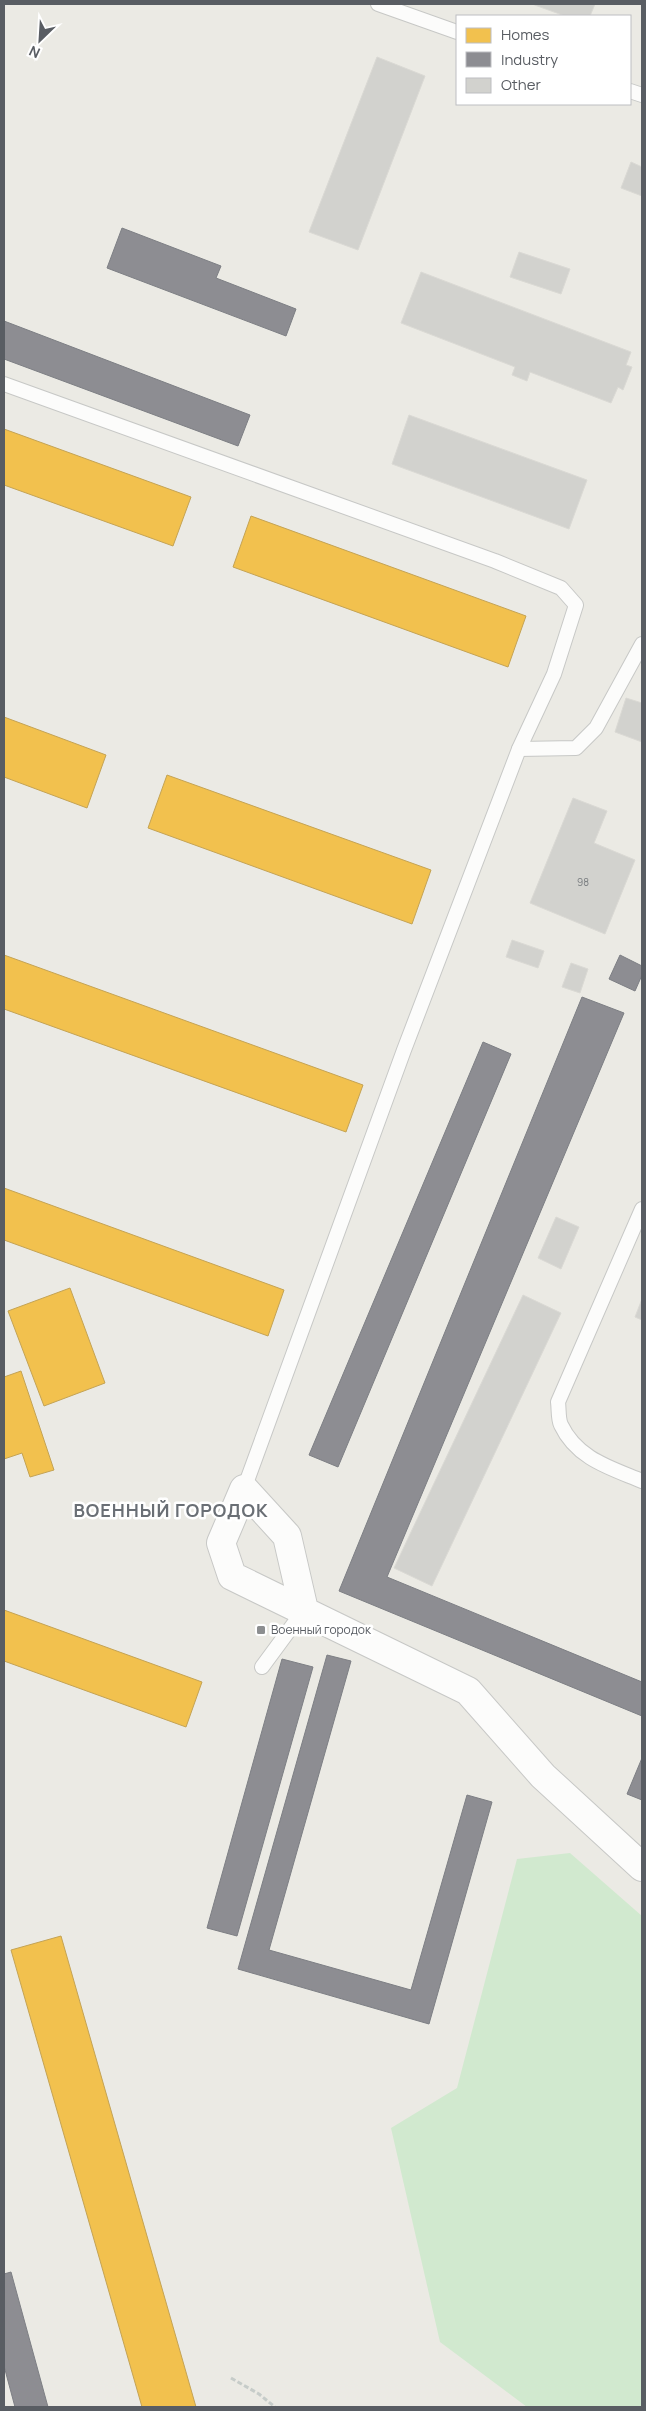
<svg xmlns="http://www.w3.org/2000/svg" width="646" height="2411" viewBox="0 0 646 2411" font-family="Manrope,sans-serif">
<rect width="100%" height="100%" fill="#ebeae4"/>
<path fill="#d1e9cf" d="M 570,1853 L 642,1916 L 642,2407 L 527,2407 L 440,2342 L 391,2128 L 457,2088 L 517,1859 Z"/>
<g fill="#f2c14e" stroke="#c4a354">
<path d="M 4,429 L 191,497 L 173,546 L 4,485 Z"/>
<path d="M 251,516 L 526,616 L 508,667 L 233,567 Z"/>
<path d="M 4,717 L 106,755 L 87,808 L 4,777 Z"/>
<path d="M 167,775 L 431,870 L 412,924 L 148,828 Z"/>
<path d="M 4,955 L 363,1085 L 346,1132 L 4,1009 Z"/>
<path d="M 4,1188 L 284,1290 L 268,1336 L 4,1240 Z"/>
<path d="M 70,1288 L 105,1383 L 44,1406 L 8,1311 Z"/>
<path d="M 21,1371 L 54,1470 L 30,1477 L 22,1453 L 4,1459 L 4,1377 Z"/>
<path d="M 4,1610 L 202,1682 L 186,1727 L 4,1661 Z"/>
<path d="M 61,1936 L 196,2407 L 142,2407 L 11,1950 Z"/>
</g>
<g fill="#8d8d92" stroke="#7d7f84">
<path d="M 122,228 L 221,266 L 216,278 L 296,309 L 286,336 L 107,268 Z"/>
<path d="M 4,321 L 250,415 L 238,446 L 4,359 Z"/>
<path d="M 620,955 L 642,966 L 642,975 L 635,991 L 609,979 Z"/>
<path d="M 582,997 L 624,1013 L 387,1577 L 642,1682 L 642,1716 L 339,1591 Z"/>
<path d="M 483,1042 L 511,1054 L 338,1467 L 309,1455 Z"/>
<path d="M 327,1655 L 351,1661 L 269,1950 L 411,1990 L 467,1795 L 492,1802 L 429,2024 L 238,1969 Z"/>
<path d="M 282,1659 L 313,1667 L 237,1936 L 207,1928 Z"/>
<path d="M 642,1758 L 642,1800 L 627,1794 Z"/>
<path d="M 11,2272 L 48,2407 L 15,2407 L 4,2366 L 4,2274 Z"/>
</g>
<g fill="#d2d2ce" stroke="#dad9d4">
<path d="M 532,4 L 595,4 L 590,16 L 565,16 Z"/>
<path d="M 377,57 L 425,76 L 358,250 L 309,232 Z"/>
<path d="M 631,162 L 642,167 L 642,196 L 621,188 Z"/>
<path d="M 519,252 L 570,269 L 561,294 L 510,277 Z"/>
<path d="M 421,272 L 631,352 L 626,365 L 632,367 L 623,390 L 618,387 L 611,403 L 530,372 L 527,381 L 512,375 L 515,367 L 401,323 Z"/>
<path d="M 409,415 L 587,480 L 569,529 L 392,464 Z"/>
<path d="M 626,698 L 642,703 L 642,742 L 615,732 Z"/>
<path d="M 573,798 L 607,811 L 594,843 L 635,860 L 605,934 L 530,903 Z"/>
<path d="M 512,940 L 544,951 L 538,968 L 506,957 Z"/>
<path d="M 571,963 L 588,969 L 580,993 L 562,987 Z"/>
<path d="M 556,1217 L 579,1227 L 561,1269 L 538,1258 Z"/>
<path d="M 523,1295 L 561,1313 L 432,1586 L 394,1568 Z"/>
<path d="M 642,1299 L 642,1320 L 635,1317 Z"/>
</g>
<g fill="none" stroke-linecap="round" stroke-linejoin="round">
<g stroke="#c7c8c6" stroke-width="16">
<g id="service">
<path d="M 378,4 L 457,32"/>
<path d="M 630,91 L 642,95"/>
<path d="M 4,384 L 495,561 L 561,588 L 576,605 L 554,674 L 519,749 L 404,1050 L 244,1489"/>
<path d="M 519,749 L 576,748 L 596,728 L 642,644"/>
<path d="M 642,1209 L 558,1402 C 559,1409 558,1419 561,1425 C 577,1459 611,1468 642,1481"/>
<path d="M 262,1667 L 304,1610"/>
</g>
</g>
<g stroke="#c7c8c6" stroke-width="30">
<path id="minor" d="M 304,1610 L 287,1536 L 244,1489 L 221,1543 L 232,1576 L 468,1691 L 543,1776 L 642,1867"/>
</g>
<path stroke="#c6ccc9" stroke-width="3" stroke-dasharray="5 2.5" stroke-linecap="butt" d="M 231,2378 L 259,2394 L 275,2407"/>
<use href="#service" stroke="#fcfcfb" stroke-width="14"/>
<use href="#minor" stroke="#fcfcfb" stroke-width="28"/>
</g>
<rect fill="#8c8e90" stroke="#fff" stroke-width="2" x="256" y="1625" width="10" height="10" rx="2.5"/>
<g text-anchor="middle" stroke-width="5" stroke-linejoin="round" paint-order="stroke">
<g font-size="10" fill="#787c7f">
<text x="583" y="886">98</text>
</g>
<g font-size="12" fill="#595d63" stroke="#fff" text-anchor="start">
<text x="271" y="1634">Военный городок</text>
</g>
<g font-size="18" font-weight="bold" letter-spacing="1" fill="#6a6f75" stroke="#fff">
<text x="171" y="1517">ВОЕННЫЙ ГОРОДОК</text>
</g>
</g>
<rect width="646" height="2411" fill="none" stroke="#595d63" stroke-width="10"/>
<rect x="456" y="15" width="175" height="90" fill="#ffffff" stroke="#bdbec1"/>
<rect x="466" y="28" width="25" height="15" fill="#f2c14e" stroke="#bdbec1"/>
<text x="501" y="40" font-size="15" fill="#595d63">Homes</text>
<rect x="466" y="52" width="25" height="15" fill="#8d8d92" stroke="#bdbec1"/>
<text x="501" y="65" font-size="15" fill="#595d63">Industry</text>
<rect x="466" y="78" width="25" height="15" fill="#d2d2ce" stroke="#bdbec1"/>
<text x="501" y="90" font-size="15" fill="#595d63">Other</text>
<g transform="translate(40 40) rotate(205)" stroke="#ffffff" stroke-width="4" paint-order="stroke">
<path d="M0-4L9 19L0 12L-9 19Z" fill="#595d63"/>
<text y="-8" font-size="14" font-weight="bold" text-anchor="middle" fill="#595d63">N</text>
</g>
</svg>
